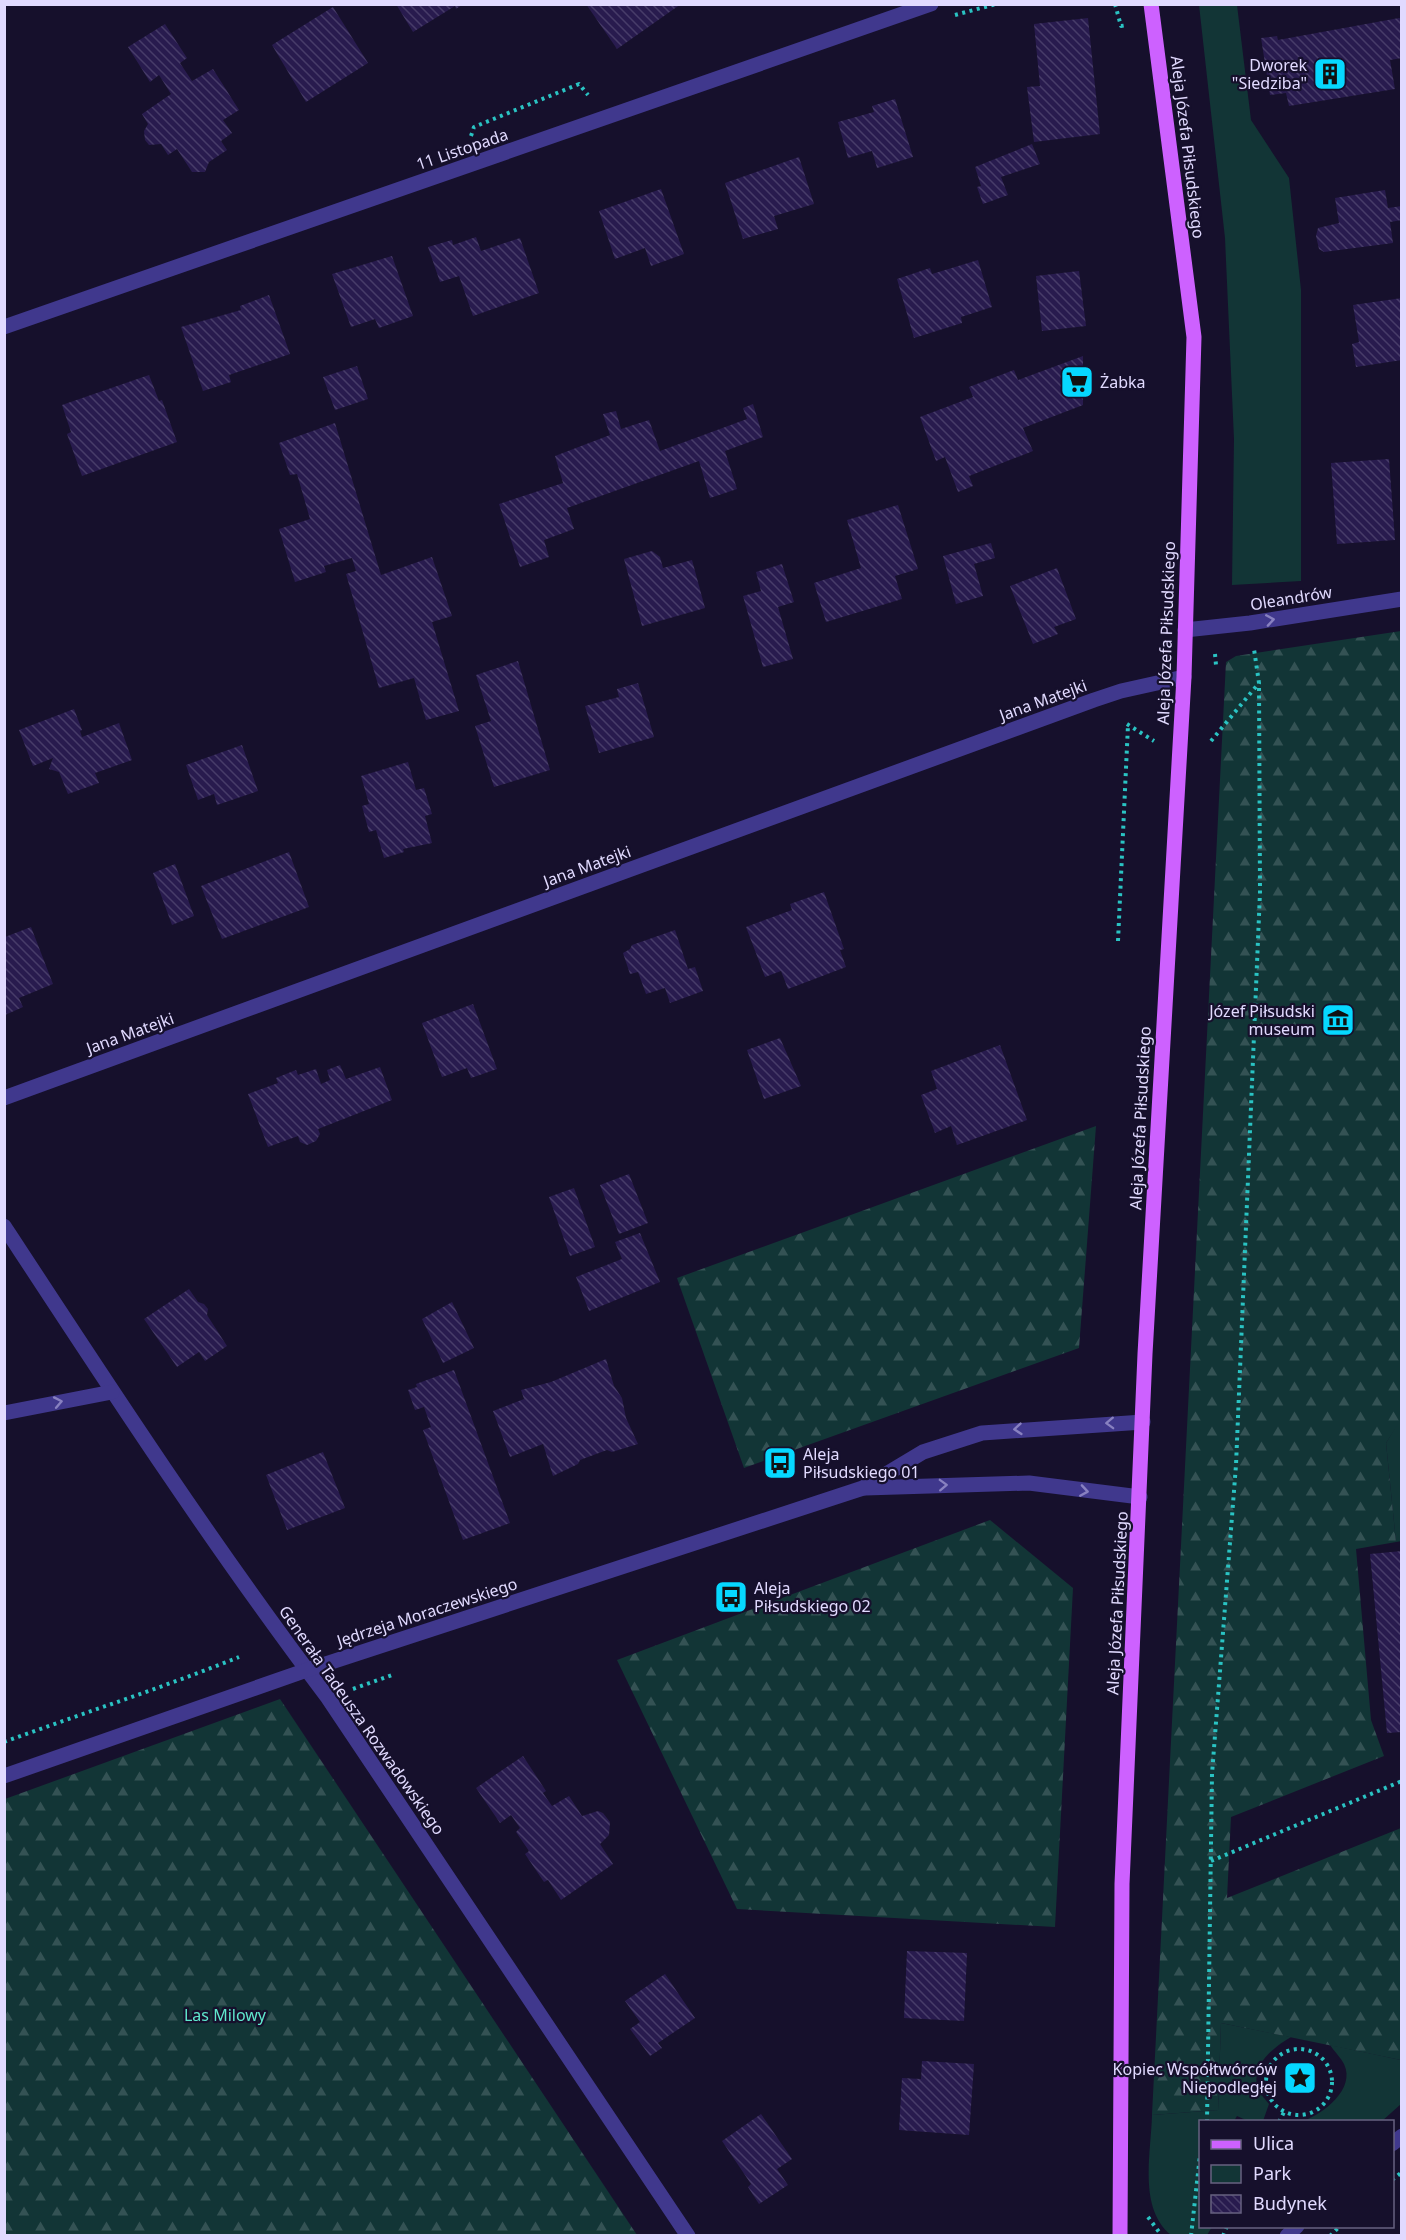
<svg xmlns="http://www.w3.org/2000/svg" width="1406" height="2240" viewBox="0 0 1406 2240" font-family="'Noto Sans',sans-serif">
<defs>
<pattern id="forest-firs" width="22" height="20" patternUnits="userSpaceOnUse" patternTransform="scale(1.5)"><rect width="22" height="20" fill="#123536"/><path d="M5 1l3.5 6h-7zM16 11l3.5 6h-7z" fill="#345254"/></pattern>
<pattern id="building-back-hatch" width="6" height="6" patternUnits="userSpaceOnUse" patternTransform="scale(1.5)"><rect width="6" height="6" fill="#281b4e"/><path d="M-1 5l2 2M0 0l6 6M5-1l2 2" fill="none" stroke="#473c69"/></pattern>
</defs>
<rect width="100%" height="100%" fill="#16102c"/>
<g fill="#123536">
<path d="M 1199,5 L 1237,5 L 1251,120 L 1289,178 L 1301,290 L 1301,581 L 1232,585 L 1234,439 L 1225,238 Z"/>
<path d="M 1401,1418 L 1402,1541 L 1396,1542 L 1386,1443 Z"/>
<path d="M 1221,2023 L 1291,2037 C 1274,2047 1250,2065 1258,2089 C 1260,2094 1266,2100 1269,2104 L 1263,2121 L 1248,2121 L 1237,2116 L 1234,2121 L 1200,2122 L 1200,2226 L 1212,2227 L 1207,2235 L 1171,2235 C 1138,2208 1151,2154 1152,2115 L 1218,2110 Z"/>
<path d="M 1330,2045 L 1401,2060 L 1401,2104 L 1382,2121 L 1303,2121 C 1323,2114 1356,2089 1344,2064 C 1341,2058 1334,2051 1330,2045 Z"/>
</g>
<g fill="url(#forest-firs)">
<path d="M 1401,631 L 1402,1418 L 1386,1443 L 1396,1542 L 1356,1549 L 1371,1720 L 1384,1756 L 1231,1817 L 1227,1898 L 1401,1828 L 1401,2060 L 1221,2023 L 1218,2110 L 1152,2115 L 1226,662 L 1236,656 Z"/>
<path d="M 1096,1126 L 1079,1348 L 744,1468 L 677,1278 Z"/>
<path d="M 990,1520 L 1073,1588 L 1055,1927 L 737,1909 L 617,1660 Z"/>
<path d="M 280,1699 L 637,2235 L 5,2235 L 5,1799 Z"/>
</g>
<g fill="url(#building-back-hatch)">
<path d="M 396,4 L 463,4 L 456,9 L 455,6 L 413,32 Z"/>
<path d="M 586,4 L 681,4 L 617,49 Z"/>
<path d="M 333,7 L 368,63 L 306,102 L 272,45 Z"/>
<path d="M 1088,18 L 1100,134 L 1034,142 L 1027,87 L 1040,86 L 1034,24 Z"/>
<path d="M 1399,18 L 1402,19 L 1402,58 L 1390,60 L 1395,89 L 1289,106 L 1286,93 L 1270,95 L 1261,38 L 1277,36 L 1278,40 Z"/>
<path d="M 165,24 L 187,58 L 180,63 L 192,81 L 213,69 L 239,110 L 223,120 L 232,133 L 221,141 L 227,150 L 209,162 L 205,172 L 192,172 L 177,149 L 168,155 L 161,144 L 149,145 L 145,140 L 144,131 L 148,124 L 142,114 L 171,94 L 159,75 L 150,82 L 128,47 Z"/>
<path d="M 895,99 L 913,157 L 877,168 L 872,151 L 848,158 L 838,122 L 874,112 L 872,106 Z"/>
<path d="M 1032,144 L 1040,164 L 1001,177 L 1008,195 L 983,204 L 977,187 L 981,186 L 975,167 Z"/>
<path d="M 799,157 L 814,204 L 774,216 L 778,229 L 743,239 L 725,183 Z"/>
<path d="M 661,189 L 684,254 L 651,266 L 645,248 L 615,259 L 599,211 Z"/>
<path d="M 1385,190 L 1388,208 L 1402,206 L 1402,220 L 1390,222 L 1393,243 L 1324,252 L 1319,249 L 1316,236 L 1318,228 L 1339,223 L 1335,198 Z"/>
<path d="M 476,237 L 481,251 L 520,238 L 539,293 L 473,316 L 459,276 L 440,282 L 428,247 L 452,240 L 453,245 Z"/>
<path d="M 392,256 L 413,316 L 379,328 L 375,319 L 351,327 L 332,274 Z"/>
<path d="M 978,260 L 992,307 L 961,317 L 962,323 L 914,338 L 897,279 L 930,268 L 932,274 Z"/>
<path d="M 1079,271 L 1086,326 L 1042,331 L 1036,276 Z"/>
<path d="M 269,295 L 290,354 L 229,375 L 231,382 L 203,391 L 181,327 L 241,310 L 240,306 Z"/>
<path d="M 1402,298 L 1402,360 L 1356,367 L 1352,344 L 1359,342 L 1353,305 Z"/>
<path d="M 1083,356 L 1083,405 L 1023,428 L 1033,451 L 969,476 L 973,486 L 958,492 L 945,457 L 936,461 L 920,417 L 973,397 L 969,387 L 1014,370 L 1018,380 Z"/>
<path d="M 357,366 L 368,399 L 335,410 L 323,377 Z"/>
<path d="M 149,375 L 159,401 L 162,400 L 177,442 L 82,476 L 67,434 L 71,432 L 62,405 Z"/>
<path d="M 753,404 L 763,437 L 725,451 L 737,489 L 710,498 L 699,461 L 567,508 L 574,529 L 544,540 L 549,557 L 520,567 L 499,504 L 563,483 L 555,456 L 610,435 L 603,414 L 616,411 L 621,429 L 649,420 L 660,451 L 747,419 L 743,408 Z"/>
<path d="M 335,423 L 381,575 L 432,557 L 452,616 L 432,622 L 459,711 L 426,720 L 414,678 L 379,688 L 346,574 L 356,571 L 352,558 L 324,566 L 326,572 L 295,582 L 279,529 L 310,519 L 297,474 L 290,475 L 279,443 Z"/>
<path d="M 1389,459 L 1395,540 L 1337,544 L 1331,463 Z"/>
<path d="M 898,505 L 918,569 L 895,576 L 902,599 L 826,622 L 814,583 L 861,568 L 847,520 Z"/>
<path d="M 991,543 L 995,558 L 974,564 L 983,596 L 956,604 L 943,556 Z"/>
<path d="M 652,551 L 660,557 L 663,568 L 692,560 L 705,608 L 642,626 L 624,559 Z"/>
<path d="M 782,564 L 794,602 L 778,607 L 793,659 L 763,667 L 743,596 L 761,591 L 756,572 Z"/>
<path d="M 1057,568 L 1076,619 L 1054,627 L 1058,634 L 1033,644 L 1010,586 Z"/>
<path d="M 518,661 L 550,770 L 494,787 L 475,726 L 491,721 L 476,675 Z"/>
<path d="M 638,683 L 654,737 L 599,753 L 585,706 L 619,697 L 617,689 Z"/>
<path d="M 74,709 L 82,730 L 80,731 L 82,737 L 119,723 L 132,760 L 95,773 L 99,783 L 68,794 L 59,772 L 49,769 L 53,758 L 33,766 L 19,730 Z"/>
<path d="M 242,745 L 258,791 L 217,805 L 214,794 L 198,800 L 186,765 Z"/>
<path d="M 408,762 L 416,790 L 424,788 L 432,814 L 425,816 L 432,843 L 403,849 L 404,852 L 384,858 L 376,830 L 369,832 L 362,806 L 369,804 L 361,776 Z"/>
<path d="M 289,852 L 309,907 L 222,939 L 201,886 Z"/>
<path d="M 175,864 L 194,916 L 172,925 L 153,873 Z"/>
<path d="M 824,892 L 844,949 L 840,950 L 846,967 L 788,989 L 781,971 L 765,977 L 746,927 L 792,910 L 790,904 Z"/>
<path d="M 31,927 L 53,984 L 19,998 L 23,1007 L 5,1015 L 5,937 Z"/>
<path d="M 675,930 L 688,969 L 695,967 L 703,991 L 670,1003 L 665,988 L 646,994 L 638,972 L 630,974 L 623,953 L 630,949 L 632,945 Z"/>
<path d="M 473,1004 L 497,1069 L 471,1078 L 467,1068 L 442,1077 L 422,1023 Z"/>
<path d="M 780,1038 L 801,1086 L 764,1099 L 747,1050 Z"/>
<path d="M 1000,1045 L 1027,1120 L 957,1145 L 951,1126 L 935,1133 L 921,1095 L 937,1089 L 931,1071 Z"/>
<path d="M 340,1065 L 346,1079 L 380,1067 L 392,1100 L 318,1129 L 320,1134 L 316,1141 L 307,1145 L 300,1142 L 298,1136 L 268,1147 L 248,1094 L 278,1083 L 276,1078 L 296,1070 L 298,1075 L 316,1069 L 321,1084 L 330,1080 L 327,1070 Z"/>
<path d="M 629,1174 L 648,1223 L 619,1234 L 600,1185 Z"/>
<path d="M 574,1188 L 595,1247 L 570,1256 L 549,1197 Z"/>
<path d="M 640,1233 L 660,1282 L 589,1311 L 576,1277 L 622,1259 L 615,1242 Z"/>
<path d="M 189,1289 L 198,1302 L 204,1304 L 208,1309 L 207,1315 L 227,1346 L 205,1361 L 199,1352 L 177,1367 L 144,1319 Z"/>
<path d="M 452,1302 L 474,1348 L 443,1363 L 422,1319 Z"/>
<path d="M 606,1359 L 614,1386 L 622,1398 L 626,1418 L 638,1444 L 612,1452 L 607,1450 L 580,1460 L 578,1464 L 553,1476 L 543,1444 L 510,1457 L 493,1411 L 524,1399 L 521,1390 L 551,1382 Z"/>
<path d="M 454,1370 L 510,1523 L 463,1540 L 423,1430 L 431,1427 L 424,1407 L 415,1410 L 408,1390 L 417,1387 L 416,1384 Z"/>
<path d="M 323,1452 L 345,1508 L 287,1530 L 266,1475 Z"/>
<path d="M 1402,1551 L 1402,1732 L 1387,1733 L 1370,1554 Z"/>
<path d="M 523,1756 L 546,1791 L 543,1793 L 552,1806 L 569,1796 L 582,1816 L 598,1811 L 603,1813 L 610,1822 L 609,1835 L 600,1844 L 613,1864 L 561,1900 L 548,1880 L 544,1882 L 525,1854 L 529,1851 L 516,1832 L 520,1828 L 511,1815 L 500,1823 L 476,1788 Z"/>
<path d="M 907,1951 L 967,1953 L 964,2021 L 904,2018 Z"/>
<path d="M 665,1974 L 695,2018 L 658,2043 L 662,2048 L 650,2056 L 630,2029 L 640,2022 L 625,2001 Z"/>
<path d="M 922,2061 L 974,2064 L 969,2135 L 899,2130 L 902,2078 L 921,2079 Z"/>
<path d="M 761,2114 L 792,2159 L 777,2169 L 788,2185 L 759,2204 L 748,2187 L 751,2184 L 722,2141 Z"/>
</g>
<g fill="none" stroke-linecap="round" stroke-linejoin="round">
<g stroke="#2ac3c3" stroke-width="4" stroke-dasharray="3 4.5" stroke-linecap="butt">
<path d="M 1115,4 L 1121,26 L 1128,25"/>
<path d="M 955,15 L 996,4"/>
<path d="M 471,136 L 474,127 L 579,84 L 588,95"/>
<path d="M 1215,654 L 1216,665"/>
<path d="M 1127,724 L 1154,741"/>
<path d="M 1211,741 L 1259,683 L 1254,649"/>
<path d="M 1118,941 L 1128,725"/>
<path d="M 353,1689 L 392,1675"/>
<path d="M 4,1742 C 83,1713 162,1688 239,1657"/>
<path d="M 1211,1861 L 1402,1781"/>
<circle cx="1299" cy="2082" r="33"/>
<path d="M 1207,2122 L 1212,1774 L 1236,1465 L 1260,892 L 1259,683"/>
<path d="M 1279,2122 L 1284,2112"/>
<path d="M 1392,2180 L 1402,2172"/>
<path d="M 1148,2217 L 1162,2236"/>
<path d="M 1191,2236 L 1200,2155"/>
<path d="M 1223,2236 L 1227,2226"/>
<path d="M 1330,2236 L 1340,2226"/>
</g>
<g stroke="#40388d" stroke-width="15">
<path d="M 4,327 L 931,4"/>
<path d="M 1185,630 L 1250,623 L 1402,599"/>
<path d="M 4,1098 L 1094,700 L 1121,691 L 1184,677"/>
<path d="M 4,1226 C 108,1385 213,1546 328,1698 L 688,2236"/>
<path d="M 4,1413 L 112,1392"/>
<path d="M 865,1488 L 1029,1483 L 1140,1497"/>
<path d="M 4,1776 L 307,1670 L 863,1488 L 923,1452 L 982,1433 L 1143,1422"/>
<path d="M 1392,2144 L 1402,2136"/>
<path d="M 1287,2236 L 1297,2226"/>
</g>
<path stroke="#cd61ff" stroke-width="15" d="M 1120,2236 L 1122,1884 L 1145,1354 L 1184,677 L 1194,337 L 1151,4"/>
</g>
<defs><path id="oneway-chevron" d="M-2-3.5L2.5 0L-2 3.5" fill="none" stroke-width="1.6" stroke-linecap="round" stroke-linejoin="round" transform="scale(1.5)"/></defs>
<g stroke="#8881c0">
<use href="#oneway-chevron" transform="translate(1270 620) rotate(-9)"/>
<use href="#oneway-chevron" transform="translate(58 1402) rotate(-11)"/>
<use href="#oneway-chevron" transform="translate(1110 1423) rotate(178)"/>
<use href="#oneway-chevron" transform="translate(1018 1429) rotate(175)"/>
<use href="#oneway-chevron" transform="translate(943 1485) rotate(-2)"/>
<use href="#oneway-chevron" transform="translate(1084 1491) rotate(9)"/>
</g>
<defs>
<g id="building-square" transform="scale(1.725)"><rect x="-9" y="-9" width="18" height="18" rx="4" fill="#06d8ff" stroke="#16102c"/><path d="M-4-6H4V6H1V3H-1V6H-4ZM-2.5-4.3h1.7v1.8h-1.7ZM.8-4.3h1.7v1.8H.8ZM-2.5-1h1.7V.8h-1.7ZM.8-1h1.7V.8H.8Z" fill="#111"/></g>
<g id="supermarket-square" transform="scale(1.725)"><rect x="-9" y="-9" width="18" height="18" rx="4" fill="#06d8ff" stroke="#16102c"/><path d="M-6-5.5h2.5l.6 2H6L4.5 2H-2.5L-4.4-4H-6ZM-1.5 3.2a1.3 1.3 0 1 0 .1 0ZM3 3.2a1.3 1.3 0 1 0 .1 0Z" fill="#111"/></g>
<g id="museum-square" transform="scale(1.725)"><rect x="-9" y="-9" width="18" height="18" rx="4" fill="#06d8ff" stroke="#16102c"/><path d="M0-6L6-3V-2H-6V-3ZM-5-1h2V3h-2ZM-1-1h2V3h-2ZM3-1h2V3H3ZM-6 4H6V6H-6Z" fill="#111"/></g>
<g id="bus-square" transform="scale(1.725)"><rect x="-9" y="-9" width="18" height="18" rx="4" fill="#06d8ff" stroke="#16102c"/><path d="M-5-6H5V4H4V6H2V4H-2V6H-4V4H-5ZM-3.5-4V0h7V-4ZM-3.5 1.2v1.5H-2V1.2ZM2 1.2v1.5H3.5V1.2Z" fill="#111"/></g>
<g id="sight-square" transform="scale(1.725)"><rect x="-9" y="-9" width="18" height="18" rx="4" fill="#06d8ff" stroke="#16102c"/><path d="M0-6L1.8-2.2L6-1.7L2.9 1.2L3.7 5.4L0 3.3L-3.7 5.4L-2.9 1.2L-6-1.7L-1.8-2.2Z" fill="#111"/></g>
</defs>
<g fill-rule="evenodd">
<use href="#building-square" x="1330" y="74"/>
<use href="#supermarket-square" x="1077" y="382"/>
<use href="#museum-square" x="1338" y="1020"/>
<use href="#bus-square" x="780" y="1463"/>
<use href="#bus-square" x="731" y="1597"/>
<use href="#sight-square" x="1300" y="2078"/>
</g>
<g text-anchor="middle" stroke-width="4.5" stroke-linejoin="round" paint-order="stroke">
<g font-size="16" fill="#e1daff" stroke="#16102c" text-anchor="end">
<text x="1307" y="71">Dworek<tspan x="1307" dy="18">"Siedziba"</tspan></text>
<text x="1100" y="388" text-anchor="start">Żabka</text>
<text x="1315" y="1017">Józef Piłsudski<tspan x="1315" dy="18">museum</tspan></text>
<text x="803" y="1460" text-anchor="start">Aleja<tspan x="803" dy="18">Piłsudskiego 01</tspan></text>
<text x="754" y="1594" text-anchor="start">Aleja<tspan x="754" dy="18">Piłsudskiego 02</tspan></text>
<text x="1277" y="2075">Kopiec Współtwórców<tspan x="1277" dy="18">Niepodległej</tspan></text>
</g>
<g font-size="16" fill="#e1daff" stroke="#16102c">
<text transform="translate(1188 147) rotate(83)" y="6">Aleja Józefa Piłsudskiego</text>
<text transform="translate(462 149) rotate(-19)" y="6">11 Listopada</text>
<text transform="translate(1291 598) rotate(-9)" y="6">Oleandrów</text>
<text transform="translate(1166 633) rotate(-88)" y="6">Aleja Józefa Piłsudskiego</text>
<text transform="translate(1043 700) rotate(-20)" y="6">Jana Matejki</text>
<text transform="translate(587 866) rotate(-20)" y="6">Jana Matejki</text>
<text transform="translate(130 1033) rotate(-20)" y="6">Jana Matejki</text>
<text transform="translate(1140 1118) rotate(-87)" y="6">Aleja Józefa Piłsudskiego</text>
<text transform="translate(1117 1603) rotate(-87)" y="6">Aleja Józefa Piłsudskiego</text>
<text transform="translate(427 1612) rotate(-18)" y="6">Jędrzeja Moraczewskiego</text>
<text transform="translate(362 1720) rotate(55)" y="6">Generała Tadeusza Rozwadowskiego</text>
</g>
<g font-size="16" fill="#5fe7cc" stroke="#16102c">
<text x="225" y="2021">Las Milowy</text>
</g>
</g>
<rect width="1406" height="2240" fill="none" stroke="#e1daff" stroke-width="12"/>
<rect x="1199" y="2120" width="195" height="108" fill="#16102c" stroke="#676180" stroke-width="1.5"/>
<rect x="1211" y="2140" width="30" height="9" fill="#cd61ff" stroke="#676180" stroke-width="1.5"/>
<text x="1253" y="2150" font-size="18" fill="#e1daff">Ulica</text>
<rect x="1211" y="2165" width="30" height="18" fill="#123536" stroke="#676180" stroke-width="1.5"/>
<text x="1253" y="2180" font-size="18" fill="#e1daff">Park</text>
<rect x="1211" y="2195" width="30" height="18" fill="url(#building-back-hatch)" stroke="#676180" stroke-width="1.5"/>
<text x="1253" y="2210" font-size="18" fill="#e1daff">Budynek</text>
</svg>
